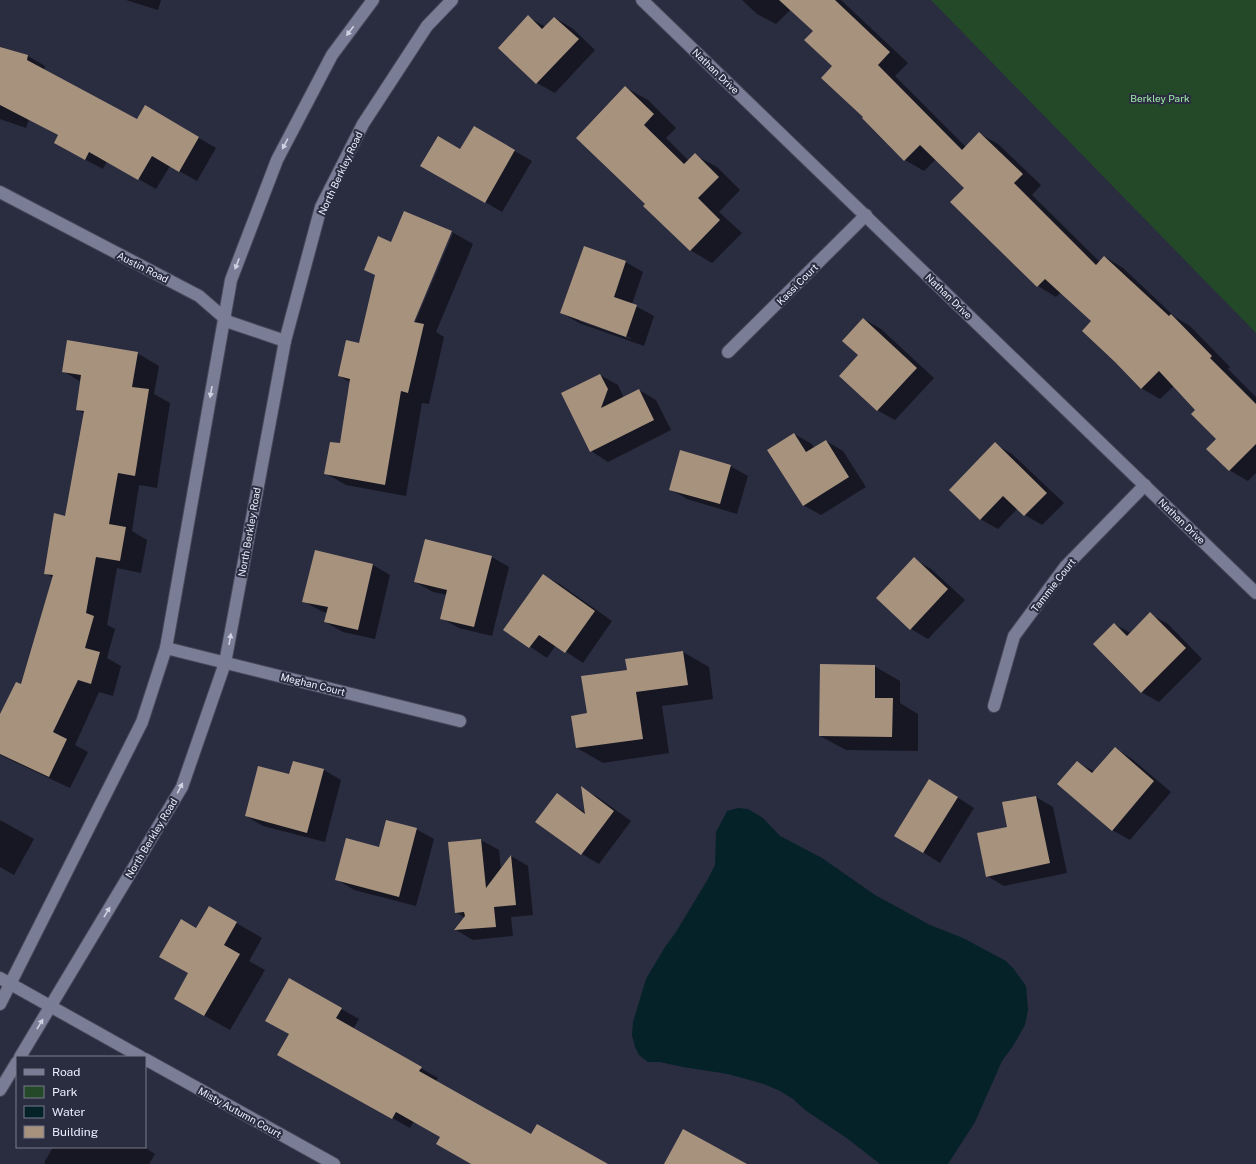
<svg xmlns="http://www.w3.org/2000/svg" width="1256" height="1164" viewBox="0 0 1256 1164" font-family="'Public Sans',sans-serif">
<rect width="100%" height="100%" fill="#2a2c40"/>
<path fill="#234928" d="M 931,0 L 1256,0 L 1256,333 Z"/>
<path fill="#042227" d="M 738,808 L 748,809 L 763,818 L 780,836 L 822,858 L 875,895 L 930,925 L 963,938 L 1006,961 L 1013,968 L 1026,986 L 1028,1010 L 1025,1025 L 1013,1046 L 1002,1061 L 975,1122 L 948,1164 L 880,1164 L 848,1139 L 805,1110 L 793,1099 L 780,1091 L 764,1084 L 728,1074 L 683,1067 L 660,1062 L 648,1062 L 639,1055 L 635,1047 L 632,1035 L 633,1022 L 646,979 L 665,947 L 676,932 L 708,879 L 715,865 L 716,832 L 727,811 Z"/>
<g fill="#0007" fill-rule="evenodd">
<path d="M 126,0 L 161,0 L 158,10 Z"/>
<path d="M 742,0 L 841,0 L 908,63 L 895,76 L 966,147 L 980,134 L 998,144 L 1041,185 L 1032,195 L 1100,262 L 1105,257 L 1123,268 L 1175,317 L 1190,326 L 1230,367 L 1228,369 L 1256,397 L 1256,473 L 1248,481 L 1229,470 L 1217,439 L 1196,410 L 1174,386 L 1160,399 L 1141,388 L 1092,321 L 1061,292 L 1056,297 L 1038,286 L 965,188 L 936,159 L 924,171 L 905,160 L 864,117 L 834,66 L 815,31 L 791,9 L 776,24 L 757,14 Z"/>
<path d="M 528,17 L 546,27 L 555,18 L 572,28 L 595,50 L 555,93 L 537,83 L 499,48 Z"/>
<path d="M 0,48 L 28,56 L 45,66 L 44,70 L 137,120 L 145,107 L 216,148 L 197,181 L 170,166 L 156,189 L 107,161 L 103,169 L 73,153 L 59,136 L 29,119 L 26,128 L 0,119 Z"/>
<path d="M 626,88 L 648,100 L 676,128 L 666,138 L 689,161 L 695,155 L 717,167 L 740,190 L 719,212 L 742,233 L 712,263 L 690,250 L 647,204 Z"/>
<path d="M 474,128 L 532,161 L 502,212 L 422,165 L 461,151 Z"/>
<path d="M 404,212 L 452,232 L 473,244 L 436,332 L 444,337 L 429,404 L 422,403 L 406,496 L 346,485 L 325,473 L 341,444 L 351,383 L 339,376 L 360,344 L 376,275 L 365,269 L 391,243 ZM 450,233 L 453,233 L 413,327 L 412,326 Z"/>
<path d="M 585,248 L 626,262 L 643,272 L 632,304 L 654,316 L 644,346 L 579,323 L 562,313 ZM 579,319 L 631,338 L 631,339 L 579,321 Z"/>
<path d="M 864,319 L 881,329 L 934,378 L 895,420 L 877,410 Z"/>
<path d="M 137,353 L 159,366 L 154,394 L 170,403 L 157,488 L 139,485 L 132,531 L 147,540 L 141,573 L 117,568 L 107,625 L 115,629 L 107,658 L 121,666 L 113,696 L 99,692 L 75,745 L 88,752 L 70,788 L 0,755 L 0,717 L 22,685 L 53,578 L 45,573 L 66,517 L 85,414 L 77,409 L 81,382 L 63,371 Z"/>
<path d="M 600,375 L 618,385 L 624,398 L 639,390 L 656,400 L 671,430 L 608,462 L 591,451 Z"/>
<path d="M 794,434 L 812,444 L 814,448 L 826,441 L 843,451 L 866,487 L 821,515 L 803,505 Z"/>
<path d="M 995,444 L 1012,454 L 1064,503 L 1042,525 L 1025,515 L 1018,508 L 998,529 L 980,519 Z"/>
<path d="M 730,466 L 748,476 L 737,514 L 687,499 L 670,489 Z"/>
<path d="M 315,551 L 373,565 L 390,575 L 375,639 L 343,632 L 325,622 L 327,613 L 321,611 L 303,601 Z"/>
<path d="M 492,557 L 509,567 L 492,636 L 459,628 L 441,618 L 447,595 L 433,592 L 415,582 Z"/>
<path d="M 914,559 L 931,569 L 965,600 L 928,639 L 911,629 L 878,598 Z"/>
<path d="M 543,575 L 561,585 L 612,621 L 583,663 L 556,645 L 547,658 L 505,630 Z"/>
<path d="M 1150,614 L 1168,624 L 1202,659 L 1159,702 L 1141,692 L 1114,624 L 1131,633 Z"/>
<path d="M 683,652 L 709,667 L 713,699 L 662,706 L 669,753 L 603,763 L 577,748 L 588,714 L 628,671 Z"/>
<path d="M 874,666 L 900,681 L 900,703 L 918,714 L 918,751 L 846,750 L 820,736 Z"/>
<path d="M 1115,748 L 1132,759 L 1171,792 L 1130,840 L 1112,830 L 1077,762 L 1095,772 Z"/>
<path d="M 293,762 L 324,770 L 341,780 L 325,842 L 263,826 L 246,816 L 290,775 Z"/>
<path d="M 582,788 L 599,798 L 631,821 L 599,864 L 582,854 L 537,821 L 557,794 L 586,813 Z"/>
<path d="M 946,790 L 974,808 L 940,863 L 923,852 Z"/>
<path d="M 1036,797 L 1053,807 L 1067,873 L 1004,886 L 987,876 L 1009,828 Z"/>
<path d="M 0,820 L 34,839 L 14,875 L 0,867 Z"/>
<path d="M 416,829 L 434,839 L 416,906 L 354,890 L 336,879 L 380,848 Z"/>
<path d="M 481,840 L 499,850 L 501,870 L 511,856 L 528,866 L 533,915 L 511,917 L 513,936 L 473,940 L 456,930 L 465,918 L 456,912 L 449,842 Z"/>
<path d="M 209,907 L 262,938 L 249,961 L 265,970 L 230,1030 L 175,999 L 189,973 L 197,929 Z"/>
<path d="M 290,980 L 359,1019 L 353,1029 L 438,1078 L 436,1081 L 531,1135 L 606,1164 L 472,1164 L 441,1136 L 414,1121 L 410,1128 L 296,1064 L 290,1034 Z"/>
<path d="M 53,1147 L 144,1147 L 155,1154 L 149,1164 L 46,1164 L 44,1163 Z"/>
</g>
<g fill="#a7927e">
<path d="M 779,0 L 835,0 L 890,52 L 878,65 L 962,150 L 979,132 L 1023,174 L 1014,183 L 1096,265 L 1104,256 L 1169,316 L 1171,314 L 1212,356 L 1210,358 L 1256,404 L 1256,444 L 1229,471 L 1206,449 L 1216,439 L 1191,414 L 1195,410 L 1159,371 L 1141,389 L 1115,362 L 1082,331 L 1091,321 L 1045,279 L 1037,287 L 950,202 L 964,188 L 920,145 L 904,161 L 862,118 L 863,117 L 821,78 L 832,66 L 804,40 L 813,31 Z"/>
<path d="M 528,15 L 542,29 L 554,17 L 579,39 L 536,84 L 498,48 Z"/>
<path d="M 0,47 L 28,55 L 27,60 L 137,119 L 145,105 L 199,137 L 179,172 L 152,156 L 138,180 L 89,152 L 85,160 L 54,143 L 58,135 L 0,105 Z"/>
<path d="M 625,86 L 654,114 L 644,125 L 684,164 L 695,153 L 719,177 L 698,198 L 720,220 L 690,251 L 643,206 L 645,204 L 576,138 Z"/>
<path d="M 474,126 L 515,150 L 485,203 L 420,166 L 438,136 L 460,149 Z"/>
<path d="M 404,211 L 452,231 L 414,322 L 424,324 L 408,393 L 401,391 L 385,485 L 324,474 L 330,442 L 340,443 L 350,379 L 338,376 L 346,340 L 359,343 L 375,275 L 364,270 L 378,236 L 391,242 Z"/>
<path d="M 584,246 L 626,261 L 614,297 L 637,305 L 626,337 L 560,313 Z"/>
<path d="M 863,318 L 917,368 L 877,411 L 839,376 L 858,355 L 842,341 Z"/>
<path d="M 67,340 L 138,352 L 132,387 L 149,389 L 135,476 L 118,473 L 109,524 L 126,527 L 120,561 L 96,557 L 86,613 L 94,616 L 85,648 L 100,652 L 91,684 L 78,680 L 53,732 L 67,739 L 49,777 L 0,754 L 0,714 L 16,682 L 21,684 L 53,575 L 44,574 L 54,513 L 65,516 L 84,411 L 76,410 L 81,375 L 62,372 Z"/>
<path d="M 600,374 L 608,389 L 601,408 L 639,389 L 654,420 L 590,452 L 561,393 Z"/>
<path d="M 794,433 L 806,452 L 826,440 L 849,477 L 803,506 L 767,450 Z"/>
<path d="M 995,442 L 1047,493 L 1024,516 L 1003,496 L 980,520 L 949,490 Z"/>
<path d="M 680,450 L 731,465 L 720,504 L 669,490 Z"/>
<path d="M 425,539 L 492,556 L 474,627 L 440,619 L 447,590 L 414,582 Z"/>
<path d="M 315,550 L 373,564 L 358,630 L 324,622 L 328,607 L 302,602 Z"/>
<path d="M 914,557 L 948,589 L 910,630 L 876,598 Z"/>
<path d="M 543,574 L 595,611 L 565,653 L 539,635 L 529,648 L 503,630 Z"/>
<path d="M 1150,612 L 1186,648 L 1141,693 L 1093,644 L 1114,623 L 1127,636 Z"/>
<path d="M 683,651 L 688,685 L 636,692 L 643,739 L 576,748 L 571,716 L 587,713 L 581,676 L 627,670 L 625,659 Z"/>
<path d="M 820,664 L 875,665 L 875,698 L 893,698 L 892,737 L 819,736 Z"/>
<path d="M 1115,747 L 1154,781 L 1112,831 L 1057,784 L 1077,761 L 1092,773 Z"/>
<path d="M 293,761 L 324,769 L 307,833 L 245,816 L 258,766 L 289,774 Z"/>
<path d="M 929,779 L 958,797 L 923,853 L 894,836 Z"/>
<path d="M 581,786 L 614,811 L 581,855 L 535,822 L 557,793 L 585,814 Z"/>
<path d="M 1036,796 L 1050,863 L 986,877 L 977,833 L 1007,827 L 1002,802 Z"/>
<path d="M 386,820 L 417,828 L 399,897 L 335,880 L 346,838 L 379,847 Z"/>
<path d="M 481,839 L 486,888 L 511,855 L 516,905 L 494,907 L 496,927 L 454,930 L 465,916 L 464,912 L 455,913 L 448,842 Z"/>
<path d="M 209,906 L 237,922 L 224,945 L 240,954 L 204,1016 L 174,999 L 188,973 L 159,957 L 181,919 L 196,928 Z"/>
<path d="M 289,978 L 342,1008 L 336,1018 L 422,1067 L 419,1071 L 531,1134 L 537,1124 L 608,1164 L 471,1164 L 436,1144 L 440,1137 L 396,1112 L 392,1119 L 277,1055 L 289,1034 L 265,1021 Z"/>
<path d="M 683,1129 L 747,1164 L 664,1164 Z"/>
</g>
<g fill="none" stroke-linecap="round" stroke-linejoin="round">
<g stroke="#47495a" stroke-width="14">
<g id="street">
<path d="M 642,0 L 1256,593"/>
<path d="M 0,192 L 199,296 L 229,322 L 285,341"/>
<path d="M 728,352 L 866,215"/>
<path d="M 166,648 L 460,721"/>
<path d="M 994,706 L 1014,636 L 1065,567 L 1145,485"/>
<path d="M 0,978 L 141,1057"/>
<path d="M 0,1004 L 142,722 L 166,648 L 231,280 L 277,160 L 332,55 L 373,0"/>
<path d="M 20,1057 L 182,787 L 225,663 L 285,341 L 321,207 L 363,124 L 427,26 L 452,0"/>
<path d="M 145,1059 L 334,1164"/>
<path d="M 0,1090 L 17,1062"/>
</g>
</g>
<use href="#street" stroke="#7a7d96" stroke-width="12"/>
</g>
<defs><path id="oneway-solid" d="M-6-.8H1V-3.2L6.5 0L1 3.2V.8H-6Z"/></defs>
<g fill="#d0d2e3">
<use href="#oneway-solid" transform="translate(350 31) rotate(127)"/>
<use href="#oneway-solid" transform="translate(285 144) rotate(118)"/>
<use href="#oneway-solid" transform="translate(237 264) rotate(111)"/>
<use href="#oneway-solid" transform="translate(211 392) rotate(100)"/>
<use href="#oneway-solid" transform="translate(230 639) rotate(-80)"/>
<use href="#oneway-solid" transform="translate(180 788) rotate(-63)"/>
<use href="#oneway-solid" transform="translate(107 912) rotate(-59)"/>
<use href="#oneway-solid" transform="translate(40 1024) rotate(-59)"/>
</g>
<g text-anchor="middle" stroke-width="4" stroke-linejoin="round" paint-order="stroke">
<g font-size="10" fill="#edeffd" stroke="#2a2c40">
<text transform="translate(716 71) rotate(44)" y="4">Nathan Drive</text>
<text transform="translate(340 173) rotate(-65)" y="4">North Berkley Road</text>
<text transform="translate(143 267) rotate(27)" y="4">Austin Road</text>
<text transform="translate(797 284) rotate(-45)" y="4">Kassi Court</text>
<text transform="translate(949 296) rotate(44)" y="4">Nathan Drive</text>
<text transform="translate(1182 521) rotate(44)" y="4">Nathan Drive</text>
<text transform="translate(249 532) rotate(-80)" y="4">North Berkley Road</text>
<text transform="translate(1053 585) rotate(-52)" y="4">Tammie Court</text>
<text transform="translate(313 684) rotate(14)" y="4">Meghan Court</text>
<text transform="translate(151 838) rotate(-59)" y="4">North Berkley Road</text>
<text transform="translate(240 1112) rotate(29)" y="4">Misty Autumn Court</text>
</g>
<g font-size="10" fill="#a1eea9" stroke="#2a2c40">
<text x="1160" y="102">Berkley Park</text>
</g>
</g>
<rect x="16" y="1056" width="130" height="92" fill="#2a2c40" stroke="#787a8c"/>
<rect x="24" y="1069" width="20" height="6" fill="#7a7d96" stroke="#787a8c"/>
<text x="52" y="1076" font-size="12" fill="#edeffd">Road</text>
<rect x="24" y="1086" width="20" height="12" fill="#234928" stroke="#787a8c"/>
<text x="52" y="1096" font-size="12" fill="#edeffd">Park</text>
<rect x="24" y="1106" width="20" height="12" fill="#042227" stroke="#787a8c"/>
<text x="52" y="1116" font-size="12" fill="#edeffd">Water</text>
<rect x="24" y="1126" width="20" height="12" fill="#a7927e" stroke="#787a8c"/>
<text x="52" y="1136" font-size="12" fill="#edeffd">Building</text>
</svg>
